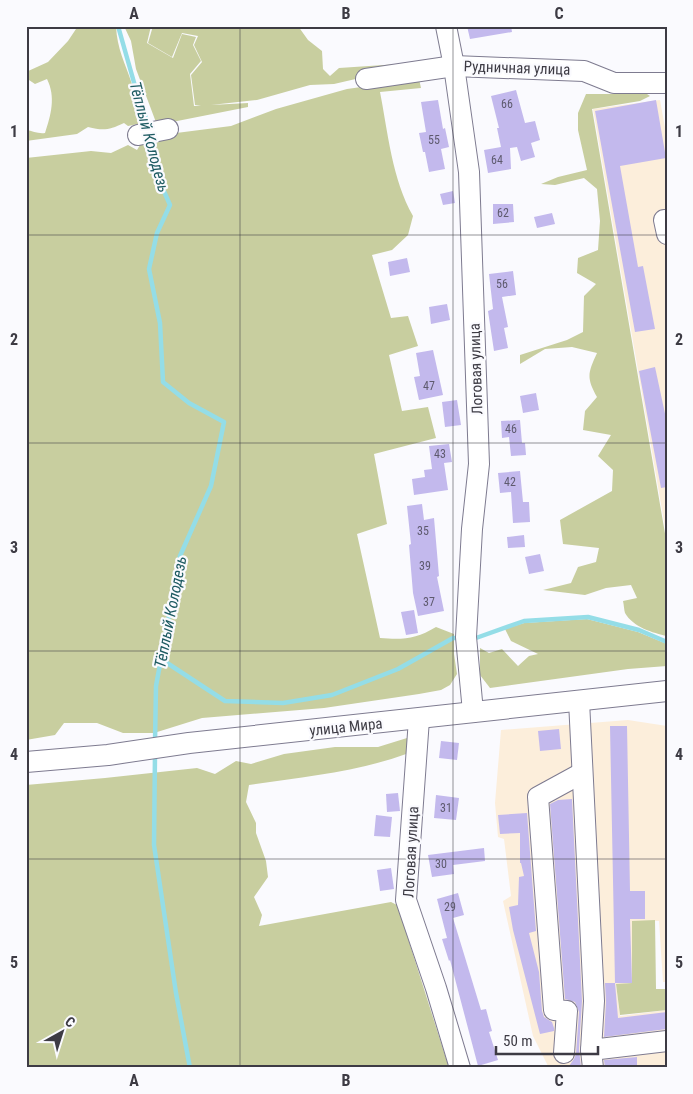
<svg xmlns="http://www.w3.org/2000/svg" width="693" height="1094" viewBox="0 0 693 1094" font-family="'Roboto Condensed',sans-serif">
<rect width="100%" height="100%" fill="#fafafe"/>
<g fill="#fceedb">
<path d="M 660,100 L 667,139 L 667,539 L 593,109 Z"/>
<path d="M 628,720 L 667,726 L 667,982 L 663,982 L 659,921 L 632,921 L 632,983 L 616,985 L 620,1016 L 667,1010 L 667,1068 L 549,1068 L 533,1036 L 503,901 L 511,896 L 504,839 L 498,837 L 495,803 L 501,730 Z"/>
</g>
<g fill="#c8ce9f">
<path d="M 78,26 L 116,26 C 117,49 125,63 132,84 C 136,97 140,110 143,123 L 128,126 L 124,123 C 109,130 104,131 88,127 L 77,134 L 26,141 L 26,130 C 33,131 38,134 45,133 C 51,115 56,97 47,79 L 35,84 L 26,78 L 26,72 L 48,62 L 68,41 Z"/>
<path d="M 124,26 L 151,26 L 147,43 L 173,58 L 182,34 L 196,37 L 193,45 L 201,61 L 190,74 L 194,106 L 201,106 L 195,105 L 191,75 L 202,62 L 194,45 L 198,36 L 182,33 L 172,57 L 148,43 L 153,26 L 298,26 L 308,40 L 322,51 L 323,69 L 330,76 L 339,68 L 429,62 L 334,84 L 310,85 L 257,100 L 211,105 L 248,103 L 248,107 L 157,125 L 136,69 L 131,41 Z"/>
<path d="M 419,79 L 421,88 L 380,92 C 388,133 392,179 413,216 L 408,235 L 392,250 L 372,255 L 391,318 L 408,316 L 418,346 L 389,355 L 402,411 L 428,407 L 436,438 L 374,454 L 387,524 L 357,534 L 380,638 C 403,640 416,639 436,627 L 454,634 L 454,654 L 457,674 L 450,685 L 441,690 L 419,694 L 324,708 L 202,718 L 154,733 L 123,733 L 97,723 L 64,723 L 55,735 L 26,740 L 26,158 L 91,151 L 111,153 L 128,145 L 137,150 L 145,137 L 231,126 L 276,109 L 347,89 Z"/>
<path d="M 586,94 L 647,94 L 650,96 L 640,101 L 592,109 L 667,545 L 667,636 C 653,633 633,627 625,613 C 624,610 624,605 623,601 L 637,598 L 631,585 L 606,588 L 585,595 L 543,590 L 571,583 L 578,567 L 596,562 L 599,548 L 563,544 L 560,520 L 612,491 L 613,470 L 598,456 L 611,435 L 583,430 L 585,411 L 597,397 C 586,377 588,373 597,353 L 572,347 L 545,349 L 520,364 L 520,355 L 567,340 L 583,332 L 584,296 L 596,284 L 577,273 L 578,258 L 598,250 L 600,221 L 597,189 L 584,178 L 555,185 L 541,184 L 558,177 L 587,170 L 578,130 L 578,113 Z"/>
<path d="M 587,619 L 638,632 L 667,644 L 667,666 L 628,669 L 490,688 L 480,675 L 480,648 L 489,653 L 502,649 L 518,666 L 529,656 L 538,654 L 511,641 L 505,629 L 524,623 Z"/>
<path d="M 407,738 L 409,753 C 358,772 303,777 249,785 L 246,802 L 256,823 L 256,833 L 266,861 L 268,877 L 254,897 L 262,915 L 259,926 L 391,902 L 401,907 L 405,929 L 449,1068 L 26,1068 L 26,785 L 105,778 L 197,768 L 215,774 L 236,761 L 251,764 L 284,754 L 335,747 L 378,747 Z"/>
<path d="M 655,920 L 656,989 L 667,989 L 667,1010 L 620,1015 L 616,984 L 632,983 L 632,921 Z"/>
</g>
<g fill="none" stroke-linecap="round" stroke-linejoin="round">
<g stroke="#94dde7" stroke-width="4.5">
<path d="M 118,26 L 135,86 L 145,114 L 148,128"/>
<path d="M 150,138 L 159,180 L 170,205 L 157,233 L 149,269 L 160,323 L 163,382 L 189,403 L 224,422 L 211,486 L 180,556 L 156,686 L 155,742"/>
<path d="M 471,638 L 476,638 L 524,621 L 588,617 L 639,630 L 667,642"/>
<path d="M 161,659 L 225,701 L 283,703 L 332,695 L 398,669 L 453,638 L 460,638"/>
<path d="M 155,754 L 154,845 L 176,993 L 190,1068"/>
</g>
</g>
<g fill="#c3b9ed">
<path d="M 467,26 L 511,26 L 512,32 L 470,39 Z"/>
<path d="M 516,90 L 525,123 L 535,121 L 540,140 L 531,143 L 535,157 L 521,161 L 517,147 L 510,148 L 511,169 L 488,173 L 484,150 L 501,147 L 497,128 L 499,128 L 491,96 Z"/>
<path d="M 438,100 L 443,129 L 445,128 L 449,147 L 441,149 L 445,169 L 429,172 L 425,152 L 423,152 L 419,133 L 426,132 L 421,102 Z"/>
<path d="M 656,100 L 666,158 L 620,166 L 638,267 L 643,266 L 655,329 L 635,332 L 595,111 Z"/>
<path d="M 453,191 L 455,203 L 443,205 L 440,194 Z"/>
<path d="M 493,204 L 513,204 L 514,222 L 493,224 Z"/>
<path d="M 552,213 L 555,224 L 537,228 L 534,217 Z"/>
<path d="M 407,258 L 410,272 L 390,276 L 388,262 Z"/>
<path d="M 513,271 L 516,295 L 502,297 L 508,327 L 504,328 L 508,348 L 494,351 L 488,311 L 493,309 L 489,274 Z"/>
<path d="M 447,304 L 450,320 L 431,324 L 429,307 Z"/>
<path d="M 433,350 L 443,395 L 419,400 L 414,377 L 420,376 L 416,353 Z"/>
<path d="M 655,367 L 667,423 L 667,487 L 661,488 L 639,371 Z"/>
<path d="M 536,393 L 539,410 L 523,413 L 520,396 Z"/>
<path d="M 457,400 L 461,425 L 445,427 L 442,402 Z"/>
<path d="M 520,420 L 522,443 L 525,443 L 526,455 L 511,456 L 509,437 L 502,438 L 501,421 Z"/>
<path d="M 449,444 L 452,462 L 444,463 L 448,490 L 414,495 L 412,479 L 425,477 L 424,470 L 432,469 L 429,446 Z"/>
<path d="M 520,471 L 523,502 L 529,502 L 530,522 L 513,523 L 511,492 L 500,493 L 498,473 Z"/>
<path d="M 422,504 L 424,520 L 434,518 L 439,576 L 437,577 L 444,611 L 418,616 L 413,593 L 409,545 L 411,544 L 407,506 Z"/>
<path d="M 524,535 L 525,547 L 508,548 L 507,537 Z"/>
<path d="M 540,554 L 544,571 L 529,574 L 525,557 Z"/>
<path d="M 414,610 L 418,633 L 406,635 L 401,612 Z"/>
<path d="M 610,726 L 627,726 L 630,891 L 645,891 L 645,919 L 630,919 L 632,983 L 615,983 Z"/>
<path d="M 559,729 L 561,749 L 540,751 L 538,731 Z"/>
<path d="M 441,741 L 459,743 L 457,760 L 439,758 Z"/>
<path d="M 398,793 L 400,811 L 387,812 L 386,794 Z"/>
<path d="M 436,795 L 459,798 L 456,820 L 434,818 Z"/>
<path d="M 572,799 L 582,1001 L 579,1049 L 581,1067 L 569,1066 L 574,1059 L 576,1054 L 579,1012 L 575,1002 L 565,999 L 550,804 L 558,800 Z"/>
<path d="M 527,813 L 536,931 L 529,933 L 539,972 L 542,1011 L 544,1017 L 552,1022 L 554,1028 L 554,1031 L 540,1034 L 513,930 L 509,907 L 518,905 L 519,877 L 524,876 L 521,863 L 520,863 L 520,833 L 500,834 L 498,815 Z"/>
<path d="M 376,815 L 392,817 L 390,837 L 374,836 Z"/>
<path d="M 484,848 L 485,861 L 453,865 L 454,874 L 432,877 L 428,855 Z"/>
<path d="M 391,868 L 394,889 L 380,891 L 377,870 Z"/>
<path d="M 458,893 L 464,915 L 453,918 L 481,1010 L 486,1009 L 492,1031 L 489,1032 L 498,1060 L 478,1066 L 450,960 L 449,961 L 442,939 L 447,938 L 437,899 Z"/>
<path d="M 605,983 L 615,983 L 618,1018 L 667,1012 L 667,1029 L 604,1037 L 606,1002 Z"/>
<path d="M 637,1057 L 637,1068 L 605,1068 L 604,1060 Z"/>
</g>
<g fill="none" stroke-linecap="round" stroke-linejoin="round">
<g stroke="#7e7b90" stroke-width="22">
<g id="minor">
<path d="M 446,26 L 454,66 L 469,172 L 479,464 L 472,529 L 466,637 L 473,712"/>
<path d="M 366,79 L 454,66 L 584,71 L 614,83 L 667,83"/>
<path d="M 138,135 L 168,129"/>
<path d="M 667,220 L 664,220 L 667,234"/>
<path d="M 579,701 L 594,1001 L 591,1050 L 667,1041"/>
<path d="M 419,719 L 406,900 L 436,988 L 460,1068"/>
<path d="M 26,762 L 108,755 L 189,743 L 667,691"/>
<path d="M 591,1050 L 593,1068"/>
<path d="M 564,1053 L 567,1011 L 554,1010 L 538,797 L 582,773"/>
</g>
</g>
<use href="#minor" stroke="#fff" stroke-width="20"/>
</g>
<path fill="none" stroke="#3d3b44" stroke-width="1" stroke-opacity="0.55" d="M 240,26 L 240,1068M 453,26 L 453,1068M 26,235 L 667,235M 26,443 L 667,443M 26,651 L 667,651M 26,859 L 667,859"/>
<g text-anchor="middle" stroke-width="4.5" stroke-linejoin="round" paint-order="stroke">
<g font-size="12" fill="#5e5a6e">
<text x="507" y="108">66</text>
<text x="434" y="144">55</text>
<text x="497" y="164">64</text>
<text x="503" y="217">62</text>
<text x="502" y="288">56</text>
<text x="429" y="390">47</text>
<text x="511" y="433">46</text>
<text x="440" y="458">43</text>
<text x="510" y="486">42</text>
<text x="423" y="535">35</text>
<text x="425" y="570">39</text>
<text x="429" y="606">37</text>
<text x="446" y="812">31</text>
<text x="441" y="868">30</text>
<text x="450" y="911">29</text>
</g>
<g font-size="15" fill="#3d3b44" stroke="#fafafe">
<text transform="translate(517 68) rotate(2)" y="5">Рудничная улица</text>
<text transform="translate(476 369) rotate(-92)" y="5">Логовая улица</text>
<text transform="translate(346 727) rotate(-6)" y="5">улица Мира</text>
<text transform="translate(411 852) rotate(-87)" y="5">Логовая улица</text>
</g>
<g font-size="16" font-style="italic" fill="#1e5b62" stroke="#fafafe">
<text transform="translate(150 137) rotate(75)" y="6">Тёплый Колодезь</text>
<text transform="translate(170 612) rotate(-79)" y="6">Тёплый Колодезь</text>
</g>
</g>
<rect width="693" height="1094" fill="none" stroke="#fafafe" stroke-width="55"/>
<g transform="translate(62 1032) rotate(39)" stroke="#fafafe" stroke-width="4" paint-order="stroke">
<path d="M0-4L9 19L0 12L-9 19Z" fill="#3d3b44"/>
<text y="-8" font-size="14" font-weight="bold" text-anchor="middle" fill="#3d3b44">С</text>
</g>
<path d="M496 1046v8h102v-8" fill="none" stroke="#3d3b44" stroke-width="2.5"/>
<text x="503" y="1046" font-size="15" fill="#3d3b44" stroke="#fafafe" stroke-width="4" paint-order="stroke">50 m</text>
<rect x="28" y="28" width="638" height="1038" fill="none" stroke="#3d3b44" stroke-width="2"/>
<g font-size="16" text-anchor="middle" font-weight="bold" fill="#3d3b44">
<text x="134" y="19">A</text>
<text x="346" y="19">B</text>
<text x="559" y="19">C</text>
<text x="14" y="137">1</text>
<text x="679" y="137">1</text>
<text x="14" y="345">2</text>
<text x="679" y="345">2</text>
<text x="14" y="553">3</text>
<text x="679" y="553">3</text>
<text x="14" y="760">4</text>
<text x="679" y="760">4</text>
<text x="14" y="968">5</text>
<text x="679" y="968">5</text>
<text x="134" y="1086">A</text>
<text x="346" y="1086">B</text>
<text x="559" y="1086">C</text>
</g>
</svg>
